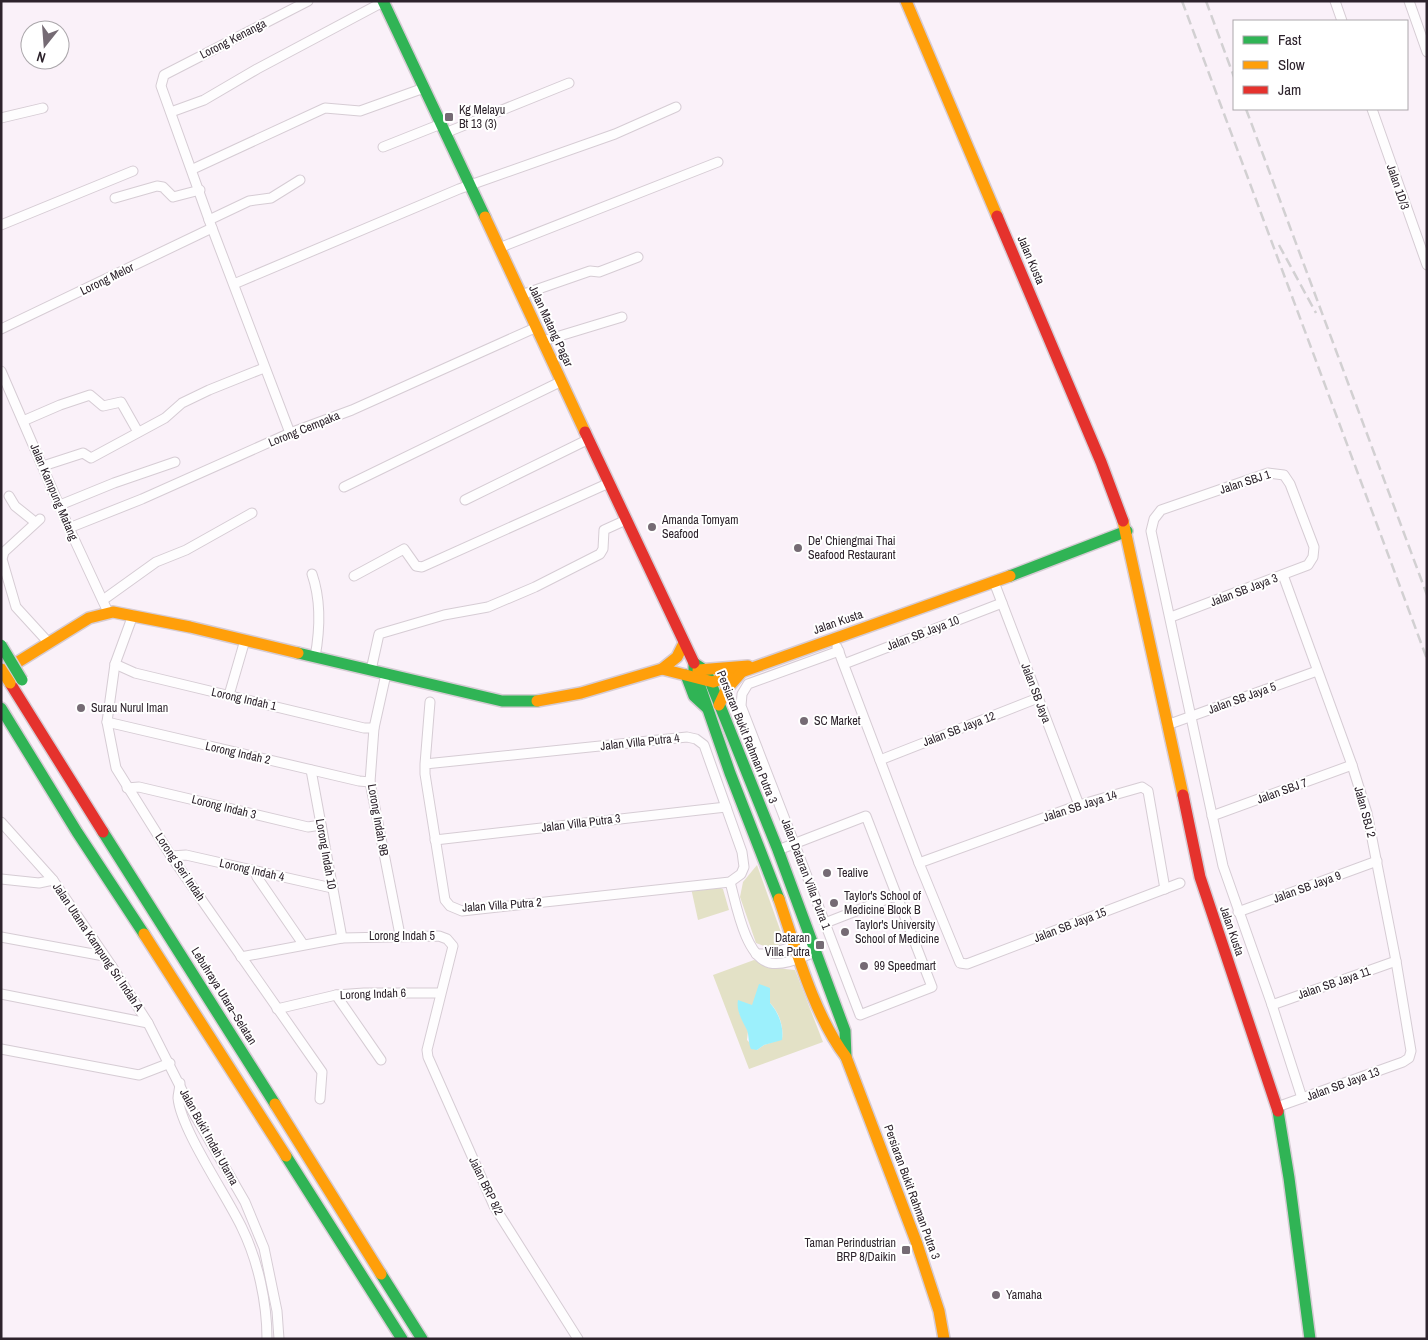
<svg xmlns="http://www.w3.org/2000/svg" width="1428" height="1340" viewBox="0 0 1428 1340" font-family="'Archivo Narrow',sans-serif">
<rect width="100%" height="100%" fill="#faf1f9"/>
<g fill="#e3e1c6" fill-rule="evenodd">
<path d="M 757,865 L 783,938 L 781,944 L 769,948 L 756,943 L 740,897 L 743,882 Z"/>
<path d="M 714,885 L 723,889 L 729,910 L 698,920 L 691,888 Z"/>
<path d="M 754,960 L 775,968 L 795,970 L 823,1042 L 749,1069 L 713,975 ZM 770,1003 C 779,1012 784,1027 782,1039 L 764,1045 L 757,1050 L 747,1040 L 748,1031 L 739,1012 L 752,1005 Z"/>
</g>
<path fill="#9cf0fc" d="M 759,984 L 770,988 L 770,1003 C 779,1013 784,1027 782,1040 L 764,1045 L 757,1050 L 751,1049 C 748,1042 749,1035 747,1030 C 742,1020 736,1011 738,1000 L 752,1005 Z"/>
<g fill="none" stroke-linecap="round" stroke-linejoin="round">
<g stroke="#d6ccd4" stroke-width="11">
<g id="street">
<path d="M 1335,1 L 1342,21"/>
<path d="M 1409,1 L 1427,52"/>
<path d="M 1372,109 L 1427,265"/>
<path d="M 171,112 L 204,100 L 257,69 L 383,2"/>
<path d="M 1,118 L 43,108"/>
<path d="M 445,133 L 569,83"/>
<path d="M 383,147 L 441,124"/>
<path d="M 193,169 L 325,108 L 360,111 L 424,88"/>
<path d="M 115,198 L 157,186 L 163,187 L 173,197 L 200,190"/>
<path d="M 209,220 L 249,201 L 271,198 L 300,180"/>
<path d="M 1,225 L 133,171"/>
<path d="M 499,248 L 718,162"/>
<path d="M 234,284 L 459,189 L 615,134 L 676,107"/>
<path d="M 521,295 L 590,271 L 599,272 L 638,257"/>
<path d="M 1,329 L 212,228"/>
<path d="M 543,341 L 622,317"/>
<path d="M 1,371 L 69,528 L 108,612"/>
<path d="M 23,421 L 60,405 L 90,395 L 103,406 L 121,402 L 138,432"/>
<path d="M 290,433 L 212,228 L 161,86 L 164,75 L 308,1"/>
<path d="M 43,466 L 83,453 L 91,458 L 165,418 L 182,403 L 209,390 L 264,368"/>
<path d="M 344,487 L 562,381"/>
<path d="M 9,496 L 15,506 L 35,522"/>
<path d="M 465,500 L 589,439"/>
<path d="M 60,505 L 114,483 L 175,462"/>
<path d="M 40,519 L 4,552 L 2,559 L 16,607 L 48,642"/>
<path d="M 69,528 L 142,499 L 290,433 L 352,410 L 537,327"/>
<path d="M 312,574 C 321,600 320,630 315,657"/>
<path d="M 354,576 L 404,549 L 416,566 L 422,567 L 609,483"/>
<path d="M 994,582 L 1079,805"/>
<path d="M 103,600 L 156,562 L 186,550 L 252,513"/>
<path d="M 133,615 L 115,664 L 107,722 L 116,768 L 171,856 L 322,1072 L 320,1099"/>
<path d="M 1171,617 L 1308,565 L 1313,557 L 1314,547 L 1290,484 L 1284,475 L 1268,473 L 1161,510 L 1154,519 L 1151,531 L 1223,866 L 1272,1005 L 1302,1098"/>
<path d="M 837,647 L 919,863 L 960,963 L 967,964 L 1180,883"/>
<path d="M 115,664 L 135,673 L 364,728 L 374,728"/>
<path d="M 844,664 L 1002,603"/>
<path d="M 371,670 L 379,634 L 444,615 L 488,607 L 535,587 L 600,554 L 603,549 L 604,530 L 626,520"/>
<path d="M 386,674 L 374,728 L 370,782 L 400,935"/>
<path d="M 229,695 L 245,640"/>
<path d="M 107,722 L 359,781 L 370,782"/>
<path d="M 1167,725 L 1317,671"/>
<path d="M 880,760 L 1038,698"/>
<path d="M 425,764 L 687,737 L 696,739 L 704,745 L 742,852 L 744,867 L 741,874 L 730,882 L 462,911 L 450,906 L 445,900 L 425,774 L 425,764 L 430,702"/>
<path d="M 311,770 L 342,938"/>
<path d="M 127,788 L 139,787 L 308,827 L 321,825"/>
<path d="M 1212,816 L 1352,765"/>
<path d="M 1,822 L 53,880 L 111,965 L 148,1023 L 193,1112 L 245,1202 L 264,1248 L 277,1311 L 279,1339"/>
<path d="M 435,840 L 726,807"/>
<path d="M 778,850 L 866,816 L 932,987 L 860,1015 C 821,912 781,808 741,706 L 742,694 L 748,684 L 839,651"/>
<path d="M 171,856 L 186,855 L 332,888"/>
<path d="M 919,863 L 1079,805 L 1142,787 L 1148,791 L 1165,889"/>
<path d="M 255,871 L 257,877 L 303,944"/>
<path d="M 1,879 L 39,883 L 53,880"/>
<path d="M 730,882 C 736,903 745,957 770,963 C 784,966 802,957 815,952"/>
<path d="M 1238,912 L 1377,861"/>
<path d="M 825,923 L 897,895"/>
<path d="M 1,937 L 104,956"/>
<path d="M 756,954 L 769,954 L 811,941"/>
<path d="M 241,957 L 342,938 L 439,936 L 447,939 L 453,946 L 427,1050 L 428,1057 L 494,1206 L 578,1339"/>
<path d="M 1,994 L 148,1023"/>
<path d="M 336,995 L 381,1060"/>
<path d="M 1272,1005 L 1396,961"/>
<path d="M 277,1009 L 336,995 L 364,993 L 440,993"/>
<path d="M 1,1049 L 139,1075 L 170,1063"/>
<path d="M 180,1083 C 180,1088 178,1094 178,1098 C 181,1130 227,1196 242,1228 C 258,1261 267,1302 267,1339"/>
<path d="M 1277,1107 L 1403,1062 L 1409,1058 L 1411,1051 L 1396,961 L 1367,813 L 1352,765 L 1283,575"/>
</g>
</g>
<g stroke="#d6ccd4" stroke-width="14">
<g id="fast">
<path d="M 383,1 L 485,217"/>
<path d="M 1010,576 L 1127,531"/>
<path d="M 298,653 L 502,701 L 537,701"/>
<path d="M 694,663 L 694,669 L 730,773 L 779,899"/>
<path d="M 694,663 L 706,671 L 778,850 L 845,1031 L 846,1057"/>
<path d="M 686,675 L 694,696 L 707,708"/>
<path d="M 1,708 L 77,832 L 144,934"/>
<path d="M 103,832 L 275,1104"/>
<path d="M 1278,1111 L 1289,1178 L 1310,1339"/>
<path d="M 286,1156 L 402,1339"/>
<path d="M 381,1274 L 422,1339"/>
</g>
</g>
<g stroke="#d6ccd4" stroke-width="14">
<g id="slow">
<path d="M 906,1 L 997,216"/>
<path d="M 485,217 L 585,432"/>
<path d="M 1123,521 L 1183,795"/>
<path d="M 662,669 L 713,682 L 1010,576"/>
<path d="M 5,670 L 89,618 L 113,612 L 190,627 L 298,653"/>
<path d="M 698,670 L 748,666"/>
<path d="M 537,701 L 581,693 L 662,669 L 677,657 L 684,643"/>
<path d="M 719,705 L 726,690 L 740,674"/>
<path d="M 779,899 C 796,949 814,1015 846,1057 L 917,1244 L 939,1311 L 944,1339"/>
<path d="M 144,934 L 286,1156"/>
<path d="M 275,1104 L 381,1274"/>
</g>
</g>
<g stroke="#d6ccd4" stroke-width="14">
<g id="jam">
<path d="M 997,216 L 1101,462 L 1123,521"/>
<path d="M 585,432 L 694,663"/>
<path d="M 10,683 L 103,832"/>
<path d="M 1183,795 L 1200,877 L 1278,1111"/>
</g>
</g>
<use href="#street" stroke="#fefdfe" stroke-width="9"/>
<use href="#fast" stroke="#30b455" stroke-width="11"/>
<use href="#slow" stroke="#ff9f0a" stroke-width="11"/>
<use href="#jam" stroke="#e5322d" stroke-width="11"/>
<g stroke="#d2d0d2" stroke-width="2.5" stroke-dasharray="10 5" stroke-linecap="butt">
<path d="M 1182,1 L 1427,659"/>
<path d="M 1206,1 L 1234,77"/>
<path d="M 1246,109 L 1427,595"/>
<path d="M 1279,245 L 1316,313"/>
</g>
<g stroke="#d6ccd4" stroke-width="14" stroke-linecap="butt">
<path id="fast-bridge" d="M 1,645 L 22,680"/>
</g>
<g stroke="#d6ccd4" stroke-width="14" stroke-linecap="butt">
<path id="slow-bridge" d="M 1,669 L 10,683"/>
</g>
<use href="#fast-bridge" stroke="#30b455" stroke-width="11"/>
<use href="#slow-bridge" stroke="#ff9f0a" stroke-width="11"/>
</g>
<g fill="#756b74" stroke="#fff" stroke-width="2">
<rect x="444" y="112" width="10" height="10" rx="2.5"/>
<circle cx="652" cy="527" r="5"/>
<circle cx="798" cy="548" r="5"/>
<circle cx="81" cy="708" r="5"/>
<circle cx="804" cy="721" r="5"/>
<circle cx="827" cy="873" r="5"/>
<circle cx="834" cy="903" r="5"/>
<circle cx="845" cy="932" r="5"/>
<rect x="815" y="940" width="10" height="10" rx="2.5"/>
<circle cx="864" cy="966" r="5"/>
<rect x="901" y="1245" width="10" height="10" rx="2.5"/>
<circle cx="996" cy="1295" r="5"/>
</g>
<g text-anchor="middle" stroke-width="4" stroke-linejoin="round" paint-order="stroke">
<g font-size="12" fill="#2d232c" stroke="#fff">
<text transform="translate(233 39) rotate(-27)" y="4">Lorong Kenanga</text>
<text transform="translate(1398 187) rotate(71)" y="4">Jalan 1D/3</text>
<text transform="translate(1031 260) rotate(67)" y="4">Jalan Kusta</text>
<text transform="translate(107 279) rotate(-26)" y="4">Lorong Melor</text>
<text transform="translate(551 326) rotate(65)" y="4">Jalan Matang Pagar</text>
<text transform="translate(304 429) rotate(-22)" y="4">Lorong Cempaka</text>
<text transform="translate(1245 482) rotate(-18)" y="4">Jalan SBJ 1</text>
<text transform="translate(54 492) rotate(67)" y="4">Jalan Kampung Matang</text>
<text transform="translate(1244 590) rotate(-21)" y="4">Jalan SB Jaya 3</text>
<text transform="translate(838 622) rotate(-19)" y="4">Jalan Kusta</text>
<text transform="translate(923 633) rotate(-21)" y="4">Jalan SB Jaya 10</text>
<text transform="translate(1036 693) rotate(69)" y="4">Jalan SB Jaya</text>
<text transform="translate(1242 698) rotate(-20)" y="4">Jalan SB Jaya 5</text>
<text transform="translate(244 699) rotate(13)" y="4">Lorong Indah 1</text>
<text transform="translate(959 729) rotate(-21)" y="4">Jalan SB Jaya 12</text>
<text transform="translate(747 737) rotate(68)" y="4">Persiaran Bukit Rahman Putra 3</text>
<text transform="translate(640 742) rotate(-6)" y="4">Jalan Villa Putra 4</text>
<text transform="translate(238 753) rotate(13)" y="4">Lorong Indah 2</text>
<text transform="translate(1282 791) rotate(-20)" y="4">Jalan SBJ 7</text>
<text transform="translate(1080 806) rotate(-18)" y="4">Jalan SB Jaya 14</text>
<text transform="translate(224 807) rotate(14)" y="4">Lorong Indah 3</text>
<text transform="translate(1365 812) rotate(75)" y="4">Jalan SBJ 2</text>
<text transform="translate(378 820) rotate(80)" y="4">Lorong Indah 9B</text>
<text transform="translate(581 823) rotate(-7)" y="4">Jalan Villa Putra 3</text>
<text transform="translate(326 854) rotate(80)" y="4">Lorong Indah 10</text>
<text transform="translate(180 867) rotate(56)" y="4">Lorong Seri Indah</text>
<text transform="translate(252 870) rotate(13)" y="4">Lorong Indah 4</text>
<text transform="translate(806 874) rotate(69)" y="4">Jalan Dataran Villa Putra 1</text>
<text transform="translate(1307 887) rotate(-20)" y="4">Jalan SB Jaya 9</text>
<text transform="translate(502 905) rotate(-4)" y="4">Jalan Villa Putra 2</text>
<text transform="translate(1070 925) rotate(-21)" y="4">Jalan SB Jaya 15</text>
<text transform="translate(1232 931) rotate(71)" y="4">Jalan Kusta</text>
<text x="402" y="940">Lorong Indah 5</text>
<text transform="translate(98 947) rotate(56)" y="4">Jalan Utama Kampung Sri Indah A</text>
<text transform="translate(1334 983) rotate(-19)" y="4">Jalan SB Jaya 11</text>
<text transform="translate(373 994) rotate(-2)" y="4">Lorong Indah 6</text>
<text transform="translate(224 996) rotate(58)" y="4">Lebuhraya Utara–Selatan</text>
<text transform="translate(1343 1084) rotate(-20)" y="4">Jalan SB Jaya 13</text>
<text transform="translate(209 1137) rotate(61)" y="4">Jalan Bukit Indah Utama</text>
<text transform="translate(486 1186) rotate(64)" y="4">Jalan BRP 8/2</text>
<text transform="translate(912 1192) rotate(70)" y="4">Persiaran Bukit Rahman Putra 3</text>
</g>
<g font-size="12" fill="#2d232c" stroke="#fff" text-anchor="start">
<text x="459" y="114">Kg Melayu<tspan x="459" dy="14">Bt 13 (3)</tspan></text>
<text x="662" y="524">Amanda Tomyam<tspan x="662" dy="14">Seafood</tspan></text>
<text x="808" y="545">De' Chiengmai Thai<tspan x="808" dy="14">Seafood Restaurant</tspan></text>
<text x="91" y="712">Surau Nurul Iman</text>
<text x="814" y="725">SC Market</text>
<text x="837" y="877">Tealive</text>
<text x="844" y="900">Taylor's School of<tspan x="844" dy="14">Medicine Block B</tspan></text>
<text x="855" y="929">Taylor's University<tspan x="855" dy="14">School of Medicine</tspan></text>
<text x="810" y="942" text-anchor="end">Dataran<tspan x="810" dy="14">Villa Putra</tspan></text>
<text x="874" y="970">99 Speedmart</text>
<text x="896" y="1247" text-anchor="end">Taman Perindustrian<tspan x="896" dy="14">BRP 8/Daikin</tspan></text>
<text x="1006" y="1299">Yamaha</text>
</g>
</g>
<rect width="1428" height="1340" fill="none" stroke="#2d232c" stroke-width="5"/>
<rect x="1233" y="20" width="175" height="90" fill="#ffffff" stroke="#aba7ab"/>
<rect x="1243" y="36" width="25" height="8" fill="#30b455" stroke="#aba7ab"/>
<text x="1278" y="45" font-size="15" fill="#2d232c">Fast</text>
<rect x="1243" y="61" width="25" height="8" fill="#ff9f0a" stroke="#aba7ab"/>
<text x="1278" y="70" font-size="15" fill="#2d232c">Slow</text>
<rect x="1243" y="86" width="25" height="8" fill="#e5322d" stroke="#aba7ab"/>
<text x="1278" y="95" font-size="15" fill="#2d232c">Jam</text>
<g transform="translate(45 45) rotate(197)"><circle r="24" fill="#ffffff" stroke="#aba7ab"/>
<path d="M0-4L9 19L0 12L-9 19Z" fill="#756b74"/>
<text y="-8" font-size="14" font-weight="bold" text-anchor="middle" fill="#2d232c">N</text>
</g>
</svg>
